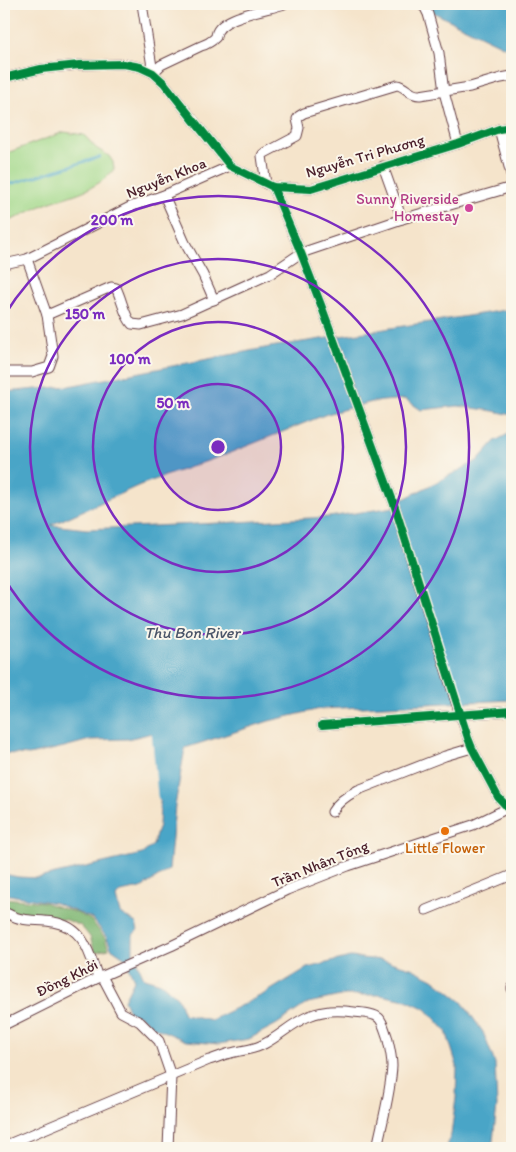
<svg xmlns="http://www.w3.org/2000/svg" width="516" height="1152" viewBox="0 0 516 1152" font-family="Itim,sans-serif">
<rect width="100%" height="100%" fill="#fbf7ec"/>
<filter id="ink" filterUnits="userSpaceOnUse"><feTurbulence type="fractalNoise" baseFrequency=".02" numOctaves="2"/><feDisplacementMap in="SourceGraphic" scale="10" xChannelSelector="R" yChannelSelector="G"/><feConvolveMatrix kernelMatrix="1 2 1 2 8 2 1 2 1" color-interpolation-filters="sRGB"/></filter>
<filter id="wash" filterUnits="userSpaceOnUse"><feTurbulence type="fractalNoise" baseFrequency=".0096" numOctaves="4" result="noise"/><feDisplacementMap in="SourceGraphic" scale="20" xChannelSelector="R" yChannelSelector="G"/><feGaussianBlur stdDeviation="1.12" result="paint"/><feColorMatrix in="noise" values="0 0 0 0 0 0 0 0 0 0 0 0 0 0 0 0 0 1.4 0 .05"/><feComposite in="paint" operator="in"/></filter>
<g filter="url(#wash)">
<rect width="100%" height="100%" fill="#f5e4cb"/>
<path fill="#a1d889" stroke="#767c5a" d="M 64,132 L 84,135 L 96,148 L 109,156 L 113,162 L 114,169 C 98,190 71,195 48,203 C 36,208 24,214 12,220 C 7,220 6,218 4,213 L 4,154 Z"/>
<path fill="#80b875" stroke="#656c50" d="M 4,898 L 43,902 L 77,913 L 91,920 L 105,938 L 109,949 L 95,952 L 90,937 L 81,926 L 67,920 L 20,913 L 4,909 Z"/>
<g fill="#49a5c7" stroke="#4a6279">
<path d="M 416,4 L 512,4 L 512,50 L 511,50 Z"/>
<path d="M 512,309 L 512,415 L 493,411 L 458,406 L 421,410 L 405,399 L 372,402 L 327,414 L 227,454 L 140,485 L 51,525 L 87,529 L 219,523 L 329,517 L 394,507 L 394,504 L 477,461 L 495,441 L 512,432 L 512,700 L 320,709 L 269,721 L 185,748 L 175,806 L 169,870 L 141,888 L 120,892 L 116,897 L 120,913 L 136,923 L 138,930 L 133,935 L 133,953 L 144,978 L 161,983 L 178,998 L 184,1014 L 211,1020 L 264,994 L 307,968 L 350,957 L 383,960 L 411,968 L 433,979 L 462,1002 L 483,1032 L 495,1063 L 497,1106 L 493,1141 L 491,1148 L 446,1148 L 451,1134 L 456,1098 L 457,1066 L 446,1031 L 426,1009 L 406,1000 L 380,995 L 345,995 L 308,1003 L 277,1024 L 249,1039 L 219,1044 L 186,1041 L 154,1027 L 140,1016 L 130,1014 L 124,1000 L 134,980 L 124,957 L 111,948 L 107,938 L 95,922 L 91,918 L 55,903 L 4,894 L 4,874 L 18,877 L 38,878 L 142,854 L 153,845 L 159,825 L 161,785 L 168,756 L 166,746 L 153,733 L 127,739 L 90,740 L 64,747 L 29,755 L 4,753 L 4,392 L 69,386 L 270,347 Z"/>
</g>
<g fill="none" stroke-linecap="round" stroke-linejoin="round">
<path stroke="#49a5c7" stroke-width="2.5" d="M 4,186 L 100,157"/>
<path stroke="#49a5c7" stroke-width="15" d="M 158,721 L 165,795"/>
</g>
</g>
<g filter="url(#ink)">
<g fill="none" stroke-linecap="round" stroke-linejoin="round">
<g stroke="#643d43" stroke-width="11">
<g id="street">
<path d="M 142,4 L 153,73"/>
<path d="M 420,4 L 425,8 L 428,14 L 439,53 L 444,92 L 458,144"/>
<path d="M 153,73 L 161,65 L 201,46 C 208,44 211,42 216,37 C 216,16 269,10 284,4"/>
<path d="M 4,78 L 41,69 L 79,65 L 124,64 L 140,67 L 153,73 L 164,83 L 230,166 L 273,187 L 311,189 L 458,144 L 499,129 L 512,127"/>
<path d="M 499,129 L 512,178"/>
<path d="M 383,166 L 402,219"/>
<path d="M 266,184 L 262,156 L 263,154 L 297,136 L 299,128 L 297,119 L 299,116 L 304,113 L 397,85 C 405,86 411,96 420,95 L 470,87 L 501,78 L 512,76"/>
<path d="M 273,187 L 301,253 L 321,305 L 394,504 L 454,696"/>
<path d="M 164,195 L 185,243 L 203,275 L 214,300"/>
<path d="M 4,264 L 27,259 L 130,207 L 164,195 L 230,166"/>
<path d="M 47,315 L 111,287 L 116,288 C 122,299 124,316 132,324 L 141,325 L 182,314 L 270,274 L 301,253 L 402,219 L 512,187"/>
<path d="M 4,372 L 32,372 L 49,367 L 53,356 L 47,315 L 27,259"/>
<path d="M 322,725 L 512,711"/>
<path d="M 468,738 L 472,748 L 498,797 L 512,812"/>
<path d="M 332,812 C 338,801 348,795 358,790 L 445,756 L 472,748"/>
<path d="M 426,910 L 512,875"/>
<path d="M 4,912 C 9,914 15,918 22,919 C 32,921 42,920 53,922 C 84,927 89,952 98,978"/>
<path d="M 102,976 L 121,1012 L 140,1022 L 159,1041 L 171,1076 L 168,1148"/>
<path d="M 512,989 L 512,988"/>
<path d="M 4,1025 L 98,978 L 171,946 L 287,890 L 348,866 L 473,825 L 512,806"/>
<path d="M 4,1146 L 209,1060 C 217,1058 224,1054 231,1053 C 242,1050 254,1050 264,1044 C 280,1036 292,1023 309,1016 C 323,1010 339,1010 354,1012 C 361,1013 374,1013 379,1018 C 383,1022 385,1031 387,1036 C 389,1045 392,1056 392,1066 C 391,1091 382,1123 377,1148"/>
</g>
</g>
<use href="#street" stroke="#fff" stroke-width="9"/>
<g stroke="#643d43" stroke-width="11" stroke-linecap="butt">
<path id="street-bridge" d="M 454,696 L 468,738"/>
</g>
<use href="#street-bridge" stroke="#fff" stroke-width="9"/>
<g stroke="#fbf7ec" stroke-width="11">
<g id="cycleway">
<path d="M 4,78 L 41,69 L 79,65 L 124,64 L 140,67 L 153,73 L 164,83 L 230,166 L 273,187 L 311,189 L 458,144 L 499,129 L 512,127"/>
<path d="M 273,187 L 301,253 L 321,305 L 394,504 L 468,738 L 472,748 L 498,797 L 512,812"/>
<path d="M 322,725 L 512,711"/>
</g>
</g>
<use href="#cycleway" stroke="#00873e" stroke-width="8"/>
</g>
</g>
<circle cx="218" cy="447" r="63" fill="#7b2cbf" fill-opacity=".12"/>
<g fill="none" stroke="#7b2cbf" stroke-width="2.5">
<circle cx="218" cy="447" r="63"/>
<circle cx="218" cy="447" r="125"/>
<circle cx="218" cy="447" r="188"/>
<path d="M4 316A251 251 0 1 1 4 578"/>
</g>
<circle fill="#d1479c" stroke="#fbf7ec" stroke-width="2" cx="469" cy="208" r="5"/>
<circle fill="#e8710a" stroke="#fbf7ec" stroke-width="2" cx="445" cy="831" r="5"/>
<g text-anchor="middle" stroke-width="4" stroke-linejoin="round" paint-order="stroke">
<g font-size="15" fill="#4a1f2b" stroke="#fbf7ec">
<text transform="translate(365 156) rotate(-16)" y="5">Nguyễn Tri Phương</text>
<text transform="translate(166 178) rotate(-22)" y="5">Nguyễn Khoa</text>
<text transform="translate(320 864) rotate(-22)" y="5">Trần Nhân Tông</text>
<text transform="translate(67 978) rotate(-26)" y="5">Đồng Khởi</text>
</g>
<g font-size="15" fill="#b23c85" stroke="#fbf7ec" text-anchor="end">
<text x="459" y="204">Sunny Riverside<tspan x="459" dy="17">Homestay</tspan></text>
</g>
<g font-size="15" fill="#c56008" stroke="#fbf7ec">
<text x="445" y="853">Little Flower</text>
</g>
<g font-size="16" font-style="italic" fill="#4a5569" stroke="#fbf7ec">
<text x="192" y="638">Thu Bon River</text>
</g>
</g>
<circle cx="218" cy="447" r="8" fill="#7b2cbf" stroke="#fbf7ec" stroke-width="2.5"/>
<g font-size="15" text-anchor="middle" font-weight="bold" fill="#7b2cbf" stroke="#fbf7ec" stroke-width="4" stroke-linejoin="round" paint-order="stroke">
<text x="112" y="225">200 m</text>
<text x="85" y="319">150 m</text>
<text x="130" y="364">100 m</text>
<text x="173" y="408">50 m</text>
</g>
<rect width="516" height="1152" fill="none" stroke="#fbf7ec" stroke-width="20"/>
</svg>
